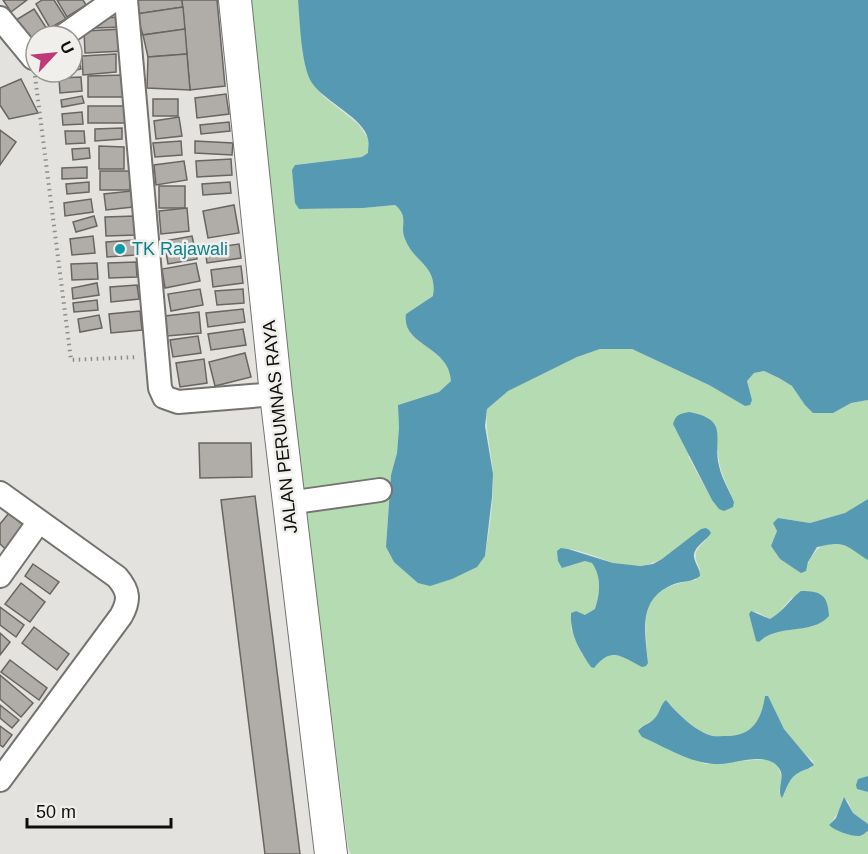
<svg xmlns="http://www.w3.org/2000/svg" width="868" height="854" viewBox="0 0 868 854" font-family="Helvetica,sans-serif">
<rect width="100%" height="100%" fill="#e4e2de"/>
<path fill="#b4dbb2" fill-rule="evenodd" d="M 251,0 L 298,0 L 306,69 L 323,96 L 358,124 L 368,138 L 368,154 L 362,157 L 295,165 L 300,209 L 363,208 L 395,205 C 410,217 399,225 405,239 C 414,263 438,265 433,296 L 406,314 L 411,334 L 439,356 L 450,369 L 451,381 L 439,392 L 398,405 L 399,428 L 397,453 L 391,475 L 386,547 L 394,562 L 485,556 C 489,530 494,502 493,475 C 492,453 485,432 487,409 L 507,391 L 577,357 L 600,349 L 632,349 L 709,385 L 745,406 L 752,400 L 747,381 L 754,373 L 764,371 L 779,378 L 792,386 L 798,394 L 832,413 L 851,403 L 868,400 L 868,499 L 845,513 L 810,523 L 778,518 L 776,539 L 771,546 L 780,559 L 801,572 L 806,571 C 810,551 827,535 848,546 C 855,549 861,555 868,560 L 868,776 L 858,779 L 857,789 L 868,792 L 868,824 L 853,813 L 848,801 L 843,798 L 840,809 L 829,826 L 866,833 L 868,831 L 868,854 L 351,854 L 348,847 L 295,423 ZM 718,450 C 718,470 727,484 734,502 L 712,500 L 688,456 ZM 701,529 L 706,540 C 694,551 693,555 700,569 L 696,580 C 639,588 644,614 648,662 L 629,660 L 622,656 L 609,655 L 602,658 L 582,654 L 571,629 L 571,613 L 576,611 L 585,616 L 595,609 C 600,594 602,577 592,563 L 585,561 L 562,568 L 561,548 C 578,549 595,556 610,562 C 650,575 673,554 701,529 ZM 792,597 L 814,626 L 770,633 L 759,642 L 756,641 L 749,614 L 757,612 L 770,619 L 777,615 ZM 765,696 L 767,696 L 784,729 L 805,754 L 813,761 L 811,768 C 793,774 791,777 784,795 L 779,791 L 783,782 L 778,766 L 767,759 L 705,764 L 657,743 L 639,728 L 655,719 L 666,700 C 677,712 693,729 709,735 C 714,737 719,736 723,736 C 751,737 761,722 765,696 Z"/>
<g fill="#5699b3">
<path d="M 298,0 L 868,0 L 868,400 L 851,403 L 833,413 L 813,413 L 805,405 L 792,386 L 779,378 L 764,371 L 754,373 L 747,381 L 752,400 L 750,405 L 745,406 L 709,385 L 632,349 L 600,349 L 577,357 L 508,391 L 487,409 L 485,426 L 493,474 L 492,497 L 485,556 L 477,567 L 452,579 L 430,586 L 418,583 L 394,562 L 386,547 L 391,475 L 397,453 L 399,428 L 398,405 L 439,392 L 451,381 C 449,345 401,346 406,314 L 433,296 C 438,265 414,263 405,239 C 399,226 410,217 395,205 L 363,208 L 299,209 L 295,203 L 292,170 L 295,165 L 362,157 L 368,153 C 368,149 369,144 368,139 C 364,118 325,102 312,83 C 301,66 300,22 298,0 Z"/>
<path d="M 689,412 C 731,420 712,438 719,466 C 722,479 729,490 734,502 L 733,507 L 724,511 L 719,509 L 712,500 L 673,424 C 676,414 680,414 689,412 Z"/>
<path d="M 868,499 L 868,560 C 845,545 845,540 817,547 L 808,562 L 806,571 L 801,573 L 780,559 L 771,546 L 777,531 L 773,523 L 778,518 L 810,523 L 845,513 Z"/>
<path d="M 706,528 L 709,530 L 711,533 C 706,541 693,547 694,557 C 695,564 700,568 700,576 C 693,582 683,581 674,584 C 637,599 645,630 648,663 L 646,666 L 642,667 C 621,656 611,646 594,668 L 591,667 C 579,649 570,635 571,613 L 576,611 L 585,615 L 595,609 C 600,594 602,577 592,563 L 585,561 L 562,568 L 558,561 L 557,551 L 561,548 L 568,549 L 613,563 L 640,566 L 653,564 L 662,559 L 701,529 Z"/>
<path d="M 801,591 C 821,591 828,595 829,616 C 811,636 778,623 759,642 L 756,641 L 749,614 L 751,611 L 770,619 C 783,612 790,599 801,591 Z"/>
<path d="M 765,696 L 768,696 L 784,729 L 814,765 C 809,769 806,769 800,772 C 789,777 787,788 782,798 C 776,789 786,778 779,768 C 767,751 737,763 721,764 C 692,765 668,748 642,737 L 638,731 C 642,725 650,724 655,718 C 660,713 660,705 666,700 C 676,712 693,729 709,735 C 714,737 719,736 723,736 C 751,737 761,722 765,696 Z"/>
<path d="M 868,776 L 868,792 L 857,789 L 856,785 L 858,779 Z"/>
<path d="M 844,797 L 853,813 L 868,824 L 868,831 C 866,832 862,836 859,836 C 850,836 835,831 829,825 L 836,818 Z"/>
</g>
<g fill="#b0ada9" stroke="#686562" stroke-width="1.5">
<path d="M 3,0 L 27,0 L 11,12 Z"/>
<path d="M 42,0 L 54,0 L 66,19 L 50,28 L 36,4 Z"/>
<path d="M 57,0 L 83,0 L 86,5 L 67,17 Z"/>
<path d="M 137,0 L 182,0 L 183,7 L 136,14 Z"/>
<path d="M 182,0 L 217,0 L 225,86 L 190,90 Z"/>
<path d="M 183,7 L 185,29 L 143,35 L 136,14 Z"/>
<path d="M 34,9 L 47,29 L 30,40 L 16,20 Z"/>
<path d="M 124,17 L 124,27 L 94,28 L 94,18 Z"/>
<path d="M 123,29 L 124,51 L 85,53 L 84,31 Z"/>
<path d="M 185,29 L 187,54 L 148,57 L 143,35 Z"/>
<path d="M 116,54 L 116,72 L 83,75 L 82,56 Z"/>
<path d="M 187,54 L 190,90 L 147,88 L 148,57 Z"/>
<path d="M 78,56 L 81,69 L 72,71 L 72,57 Z"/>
<path d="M 126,75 L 127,97 L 88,97 L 88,76 Z"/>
<path d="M 81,77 L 82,91 L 60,93 L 59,78 Z"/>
<path d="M 21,79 L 38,113 L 9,119 L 0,105 L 0,88 Z"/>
<path d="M 226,94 L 229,114 L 197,118 L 195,98 Z"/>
<path d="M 82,96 L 84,103 L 62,107 L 61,100 Z"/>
<rect x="153" y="99" width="25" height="17"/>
<rect x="88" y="106" width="39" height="17"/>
<path d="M 82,112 L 83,124 L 63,125 L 62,114 Z"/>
<path d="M 179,117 L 182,136 L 156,139 L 154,121 Z"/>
<path d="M 229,122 L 230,131 L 201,134 L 200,125 Z"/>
<path d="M 122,128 L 122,139 L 95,141 L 95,129 Z"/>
<path d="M 0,130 L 16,142 L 0,165 Z"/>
<path d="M 65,131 L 84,131 L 85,143 L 66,144 Z"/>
<path d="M 181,141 L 182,155 L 155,157 L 153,143 Z"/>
<path d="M 195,141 L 233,143 L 232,155 L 195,153 Z"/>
<path d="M 99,146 L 124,147 L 124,169 L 99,169 Z"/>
<path d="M 89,148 L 90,158 L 73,160 L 72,149 Z"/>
<path d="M 231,159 L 232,175 L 197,177 L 196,161 Z"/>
<path d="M 184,161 L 187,180 L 156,185 L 154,165 Z"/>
<path d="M 87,167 L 87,178 L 62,179 L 62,168 Z"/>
<rect x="100" y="171" width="30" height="19"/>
<path d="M 89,182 L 89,192 L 67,194 L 66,184 Z"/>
<path d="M 230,182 L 231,193 L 203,195 L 202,184 Z"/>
<rect x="159" y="186" width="26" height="22"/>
<path d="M 131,191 L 133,207 L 106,210 L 104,194 Z"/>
<path d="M 91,199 L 93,212 L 65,216 L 64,203 Z"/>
<path d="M 234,205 L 239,233 L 208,238 L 203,211 Z"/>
<path d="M 187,208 L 189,231 L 161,234 L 159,211 Z"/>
<path d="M 94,216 L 97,226 L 76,232 L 73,222 Z"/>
<path d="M 135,216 L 136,235 L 106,236 L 105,217 Z"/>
<path d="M 93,236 L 95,253 L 72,255 L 70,239 Z"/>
<path d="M 192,236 L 197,259 L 168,264 L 164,241 Z"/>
<path d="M 134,240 L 135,255 L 107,257 L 106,242 Z"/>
<path d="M 239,244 L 241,258 L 207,263 L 205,249 Z"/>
<path d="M 136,262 L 137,277 L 109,278 L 108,263 Z"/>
<path d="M 97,263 L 98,279 L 72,280 L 71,264 Z"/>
<path d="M 196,263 L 200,281 L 165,288 L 162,269 Z"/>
<path d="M 241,266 L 243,283 L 213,287 L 211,270 Z"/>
<path d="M 97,283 L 99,295 L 73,299 L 72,288 Z"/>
<path d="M 137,285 L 139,299 L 111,302 L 110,287 Z"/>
<path d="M 200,289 L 203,305 L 171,311 L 168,294 Z"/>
<path d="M 243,289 L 244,303 L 217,305 L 215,291 Z"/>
<path d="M 97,300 L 98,310 L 74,312 L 73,303 Z"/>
<path d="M 243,309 L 245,322 L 208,327 L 206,313 Z"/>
<path d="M 140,311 L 142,330 L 111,333 L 109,314 Z"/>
<path d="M 199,312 L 201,333 L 167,336 L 165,316 Z"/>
<path d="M 99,315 L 102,328 L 80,332 L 78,319 Z"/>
<path d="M 243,329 L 246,345 L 211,350 L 208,334 Z"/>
<path d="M 198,336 L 201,353 L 173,357 L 170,340 Z"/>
<path d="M 245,353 L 251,377 L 215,386 L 209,362 Z"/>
<path d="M 204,359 L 207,383 L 180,387 L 176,363 Z"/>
<path d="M 199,443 L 251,443 L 252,477 L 200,478 Z"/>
<path d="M 255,496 L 300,854 L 265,854 L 221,500 Z"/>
<path d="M 9,513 L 30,531 L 11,554 L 0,544 L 0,524 Z"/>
<path d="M 33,564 L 59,582 L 50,594 L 25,576 Z"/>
<path d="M 21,583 L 45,602 L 30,622 L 5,604 Z"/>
<path d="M 0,607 L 24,625 L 16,637 L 0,625 Z"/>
<path d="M 34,627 L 69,654 L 57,670 L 22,643 Z"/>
<path d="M 0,633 L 10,642 L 0,655 Z"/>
<path d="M 10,660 L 47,688 L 39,700 L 1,672 Z"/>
<path d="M 0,675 L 33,703 L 21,717 L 0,699 Z"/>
<path d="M 0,705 L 19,720 L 12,728 L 0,718 Z"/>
<path d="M 0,726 L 12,735 L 3,747 L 0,745 Z"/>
</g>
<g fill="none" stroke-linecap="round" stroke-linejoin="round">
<g stroke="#74736f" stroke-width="26">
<g id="street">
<path d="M 126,0 L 160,388 L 164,397 L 178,402 L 276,394"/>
<path d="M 0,18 L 33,58 L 36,55"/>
<path d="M 63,36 L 114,0"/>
<path d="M 0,493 L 117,577 C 129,591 130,600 121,616 L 0,780"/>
<path d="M 288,503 L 380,490"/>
<path d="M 0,576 L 38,523"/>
</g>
</g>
<g stroke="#74736f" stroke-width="34">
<path id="secondary" d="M 235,0 L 276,394 L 331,854"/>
</g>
<path stroke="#8e8d8a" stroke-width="4" stroke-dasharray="1.5 4.5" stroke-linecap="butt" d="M 35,76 L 71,360 L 137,357"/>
<use href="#street" stroke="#fff" stroke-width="22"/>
<use href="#secondary" stroke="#fff" stroke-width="32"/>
</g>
<circle fill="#0f9aa8" stroke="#f1efeb" stroke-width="2" cx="120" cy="249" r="6"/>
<g text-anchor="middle" stroke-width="5" stroke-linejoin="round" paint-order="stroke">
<g font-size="18" fill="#0d838f" stroke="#f1efeb" text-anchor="start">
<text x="132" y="255">TK Rajawali</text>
</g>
<g font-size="18" fill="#0e0e0c" stroke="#f1efeb">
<text transform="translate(280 427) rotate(-96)" y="6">JALAN PERUMNAS RAYA</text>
</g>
</g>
<g transform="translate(54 54) rotate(64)"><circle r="28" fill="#f1efeb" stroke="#969592" stroke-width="1.5"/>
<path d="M0-4.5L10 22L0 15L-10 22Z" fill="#bf3877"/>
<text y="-9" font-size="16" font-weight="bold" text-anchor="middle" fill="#0e0e0c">U</text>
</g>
<path d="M27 818v9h144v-9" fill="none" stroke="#0e0e0c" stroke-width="3"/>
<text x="36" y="818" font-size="18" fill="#0e0e0c" stroke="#f1efeb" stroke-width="4.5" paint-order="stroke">50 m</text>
</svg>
